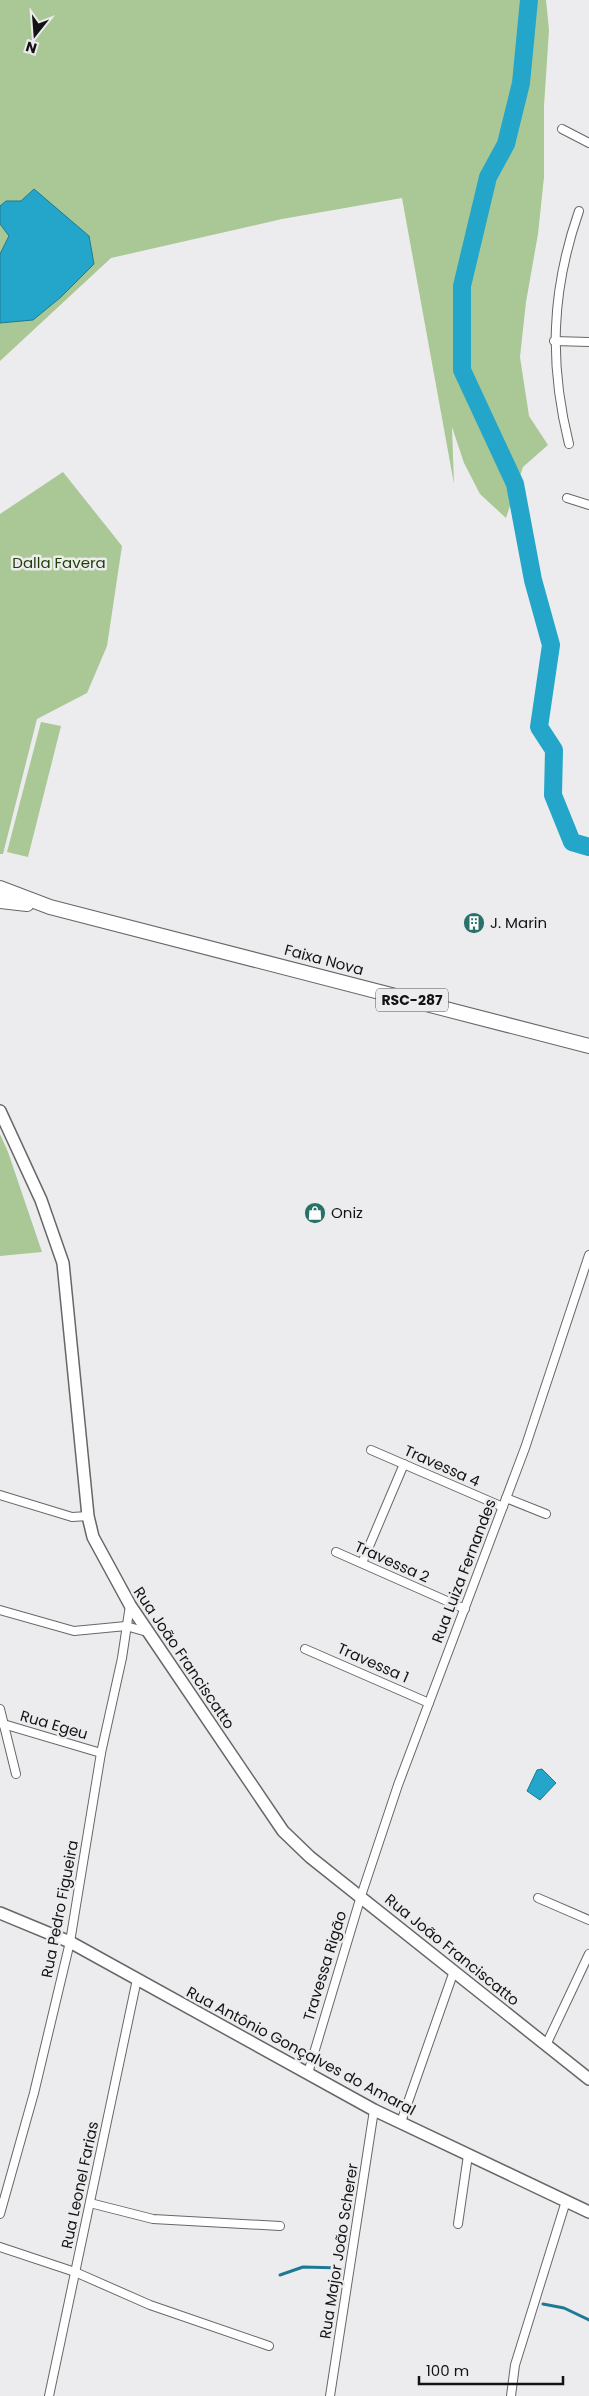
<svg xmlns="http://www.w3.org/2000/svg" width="589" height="2396" viewBox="0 0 589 2396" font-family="Poppins,sans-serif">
<rect width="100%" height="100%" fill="#ececee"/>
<g fill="#a9c895">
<path d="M 0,0 L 546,0 L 549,30 L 544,106 L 544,177 L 538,234 L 526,302 L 520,357 L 529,416 L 548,445 L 523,467 L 506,518 L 480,494 L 464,463 L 452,427 L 454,484 L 402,198 L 282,219 L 111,258 L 0,361 Z"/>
<path d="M 63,472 L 122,546 L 107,646 L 87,693 L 37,719 L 3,854 L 0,854 L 0,514 Z"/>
<path d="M 41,722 L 61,726 L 28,857 L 7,852 Z"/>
<path d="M 0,1134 L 8,1152 L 42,1252 L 0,1256 Z"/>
</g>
<g fill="#23a6c9" stroke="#1e7a93">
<path d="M 34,189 L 89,236 L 94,264 L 61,297 L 33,320 L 0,323 L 0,254 L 9,236 L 0,224 L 0,206 L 6,201 L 21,201 Z"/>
<path d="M 542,1769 L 556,1783 L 540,1800 L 527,1791 L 537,1770 Z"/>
</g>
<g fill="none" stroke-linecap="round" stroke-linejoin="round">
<g stroke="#1e7a93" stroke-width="3">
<path d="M 280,2275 L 303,2267 L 342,2268"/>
<path d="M 543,2304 L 564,2308 L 589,2320"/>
</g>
<path stroke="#23a6c9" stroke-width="18" d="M 529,0 L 521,83 L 506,144 L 488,177 L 462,286 L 462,370 L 515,484 L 533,580 L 551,645 L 539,727 L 554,750 L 553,795 L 572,842 L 589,847"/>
<g stroke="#676769" stroke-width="10">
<g id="street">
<path d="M 562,129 L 589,143"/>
<path d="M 554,341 L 589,342"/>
<path d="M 569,444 C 549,363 551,291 579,211"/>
<path d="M 567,498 L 589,505"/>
<path d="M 371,1450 L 503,1507"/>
<path d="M 0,1495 L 72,1517 L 88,1516"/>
<path d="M 506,1498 L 546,1514"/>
<path d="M 336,1552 L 465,1609"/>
<path d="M 362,1563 L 404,1464"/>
<path d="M 0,1610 L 74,1631 L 126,1626 L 147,1632"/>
<path d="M 305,1649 L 429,1703"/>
<path d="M 0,1709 L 16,1774"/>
<path d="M 0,1723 L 101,1753"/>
<path d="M 538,1898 L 589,1920"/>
<path d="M 546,2045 L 589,1954"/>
<path d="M 308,2073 L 361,1896 L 398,1785 L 525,1448 L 589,1255"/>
<path d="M 401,2122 L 454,1971"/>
<path d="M 90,2203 L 153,2219 L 280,2226"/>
<path d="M 0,2214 L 34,2093 L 70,1942 L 101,1753 L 122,1658 L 130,1605"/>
<path d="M 458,2224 L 468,2155"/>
<path d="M 0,2247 L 75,2272 L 150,2305 L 269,2346"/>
<path d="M 49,2396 L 137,1979"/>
<path d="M 330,2396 L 374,2110"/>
<path d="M 511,2396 L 515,2365 L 566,2201"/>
</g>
</g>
<g stroke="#676769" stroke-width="14">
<g id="secondary">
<path d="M 0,1111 L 41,1200 L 63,1263 L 88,1516 L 93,1537 L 130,1605 L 283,1831 L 310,1857 L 589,2079"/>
<path d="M 0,1913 L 70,1942 L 374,2110 L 589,2212"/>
</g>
</g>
<g stroke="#676769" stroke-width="16">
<g id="highway">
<path d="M 0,888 L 50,907 L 589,1046"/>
<path d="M 0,901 L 27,904"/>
</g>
</g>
<use href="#street" stroke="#fff" stroke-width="8"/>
<use href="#secondary" stroke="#fff" stroke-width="11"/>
<use href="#highway" stroke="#fff" stroke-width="14"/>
</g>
<defs>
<g id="building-disc" transform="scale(1.125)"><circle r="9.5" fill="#287169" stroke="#ececee"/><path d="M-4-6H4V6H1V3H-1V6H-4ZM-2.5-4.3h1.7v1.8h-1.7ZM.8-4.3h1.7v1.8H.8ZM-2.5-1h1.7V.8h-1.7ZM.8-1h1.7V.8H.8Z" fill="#fff"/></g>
<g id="shop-disc" transform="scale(1.125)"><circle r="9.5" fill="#287169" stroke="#ececee"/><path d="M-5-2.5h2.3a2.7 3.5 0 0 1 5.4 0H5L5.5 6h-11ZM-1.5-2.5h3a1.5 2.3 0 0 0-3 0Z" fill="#fff"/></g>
</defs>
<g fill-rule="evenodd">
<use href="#building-disc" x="474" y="923"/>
<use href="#shop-disc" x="315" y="1213"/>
</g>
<g text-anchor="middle" stroke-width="5" stroke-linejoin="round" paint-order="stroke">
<rect fill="#ececee" stroke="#545455" stroke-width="1" x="376" y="988.5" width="72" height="23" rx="4"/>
<g font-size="14" font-weight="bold" fill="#131314">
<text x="412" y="1005">RSC-287</text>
</g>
<g font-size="15" fill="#223f06" stroke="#ececee">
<text x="59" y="568">Dalla Favera</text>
</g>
<g font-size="15" fill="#131314" stroke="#ececee" text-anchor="start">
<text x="490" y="928">J. Marin</text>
<text x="331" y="1218">Oniz</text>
</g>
<g font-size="15" fill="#131314" stroke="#ececee">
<text transform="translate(324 960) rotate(15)" y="5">Faixa Nova</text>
<text transform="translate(442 1466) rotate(24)" y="5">Travessa 4</text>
<text transform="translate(392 1562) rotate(24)" y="5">Travessa 2</text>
<text transform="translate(464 1571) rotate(-69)" y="5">Rua Luiza Fernandes</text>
<text transform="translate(184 1658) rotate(56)" y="5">Rua João Franciscatto</text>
<text transform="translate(373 1663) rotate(24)" y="5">Travessa 1</text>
<text transform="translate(54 1725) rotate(16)" y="5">Rua Egeu</text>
<text transform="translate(60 1909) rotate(-79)" y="5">Rua Pedro Figueira</text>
<text transform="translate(452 1950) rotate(39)" y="5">Rua João Franciscatto</text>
<text transform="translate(325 1966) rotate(-73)" y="5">Travessa Rigão</text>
<text transform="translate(301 2051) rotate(28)" y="5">Rua Antônio Gonçalves do Amaral</text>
<text transform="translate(80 2185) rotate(-78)" y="5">Rua Leonel Farias</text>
<text transform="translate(339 2251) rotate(-81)" y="5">Rua Major João Scherer</text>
</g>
</g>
<g transform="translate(35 35) rotate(197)" stroke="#ececee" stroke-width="4" paint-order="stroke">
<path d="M0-4L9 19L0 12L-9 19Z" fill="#131314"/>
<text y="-8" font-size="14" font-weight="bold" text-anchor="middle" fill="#131314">N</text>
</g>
<path d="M419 2376v8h144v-8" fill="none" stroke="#131314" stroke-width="2.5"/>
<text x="426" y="2376" font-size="15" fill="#131314" stroke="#ececee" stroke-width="4" paint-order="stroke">100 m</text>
</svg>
